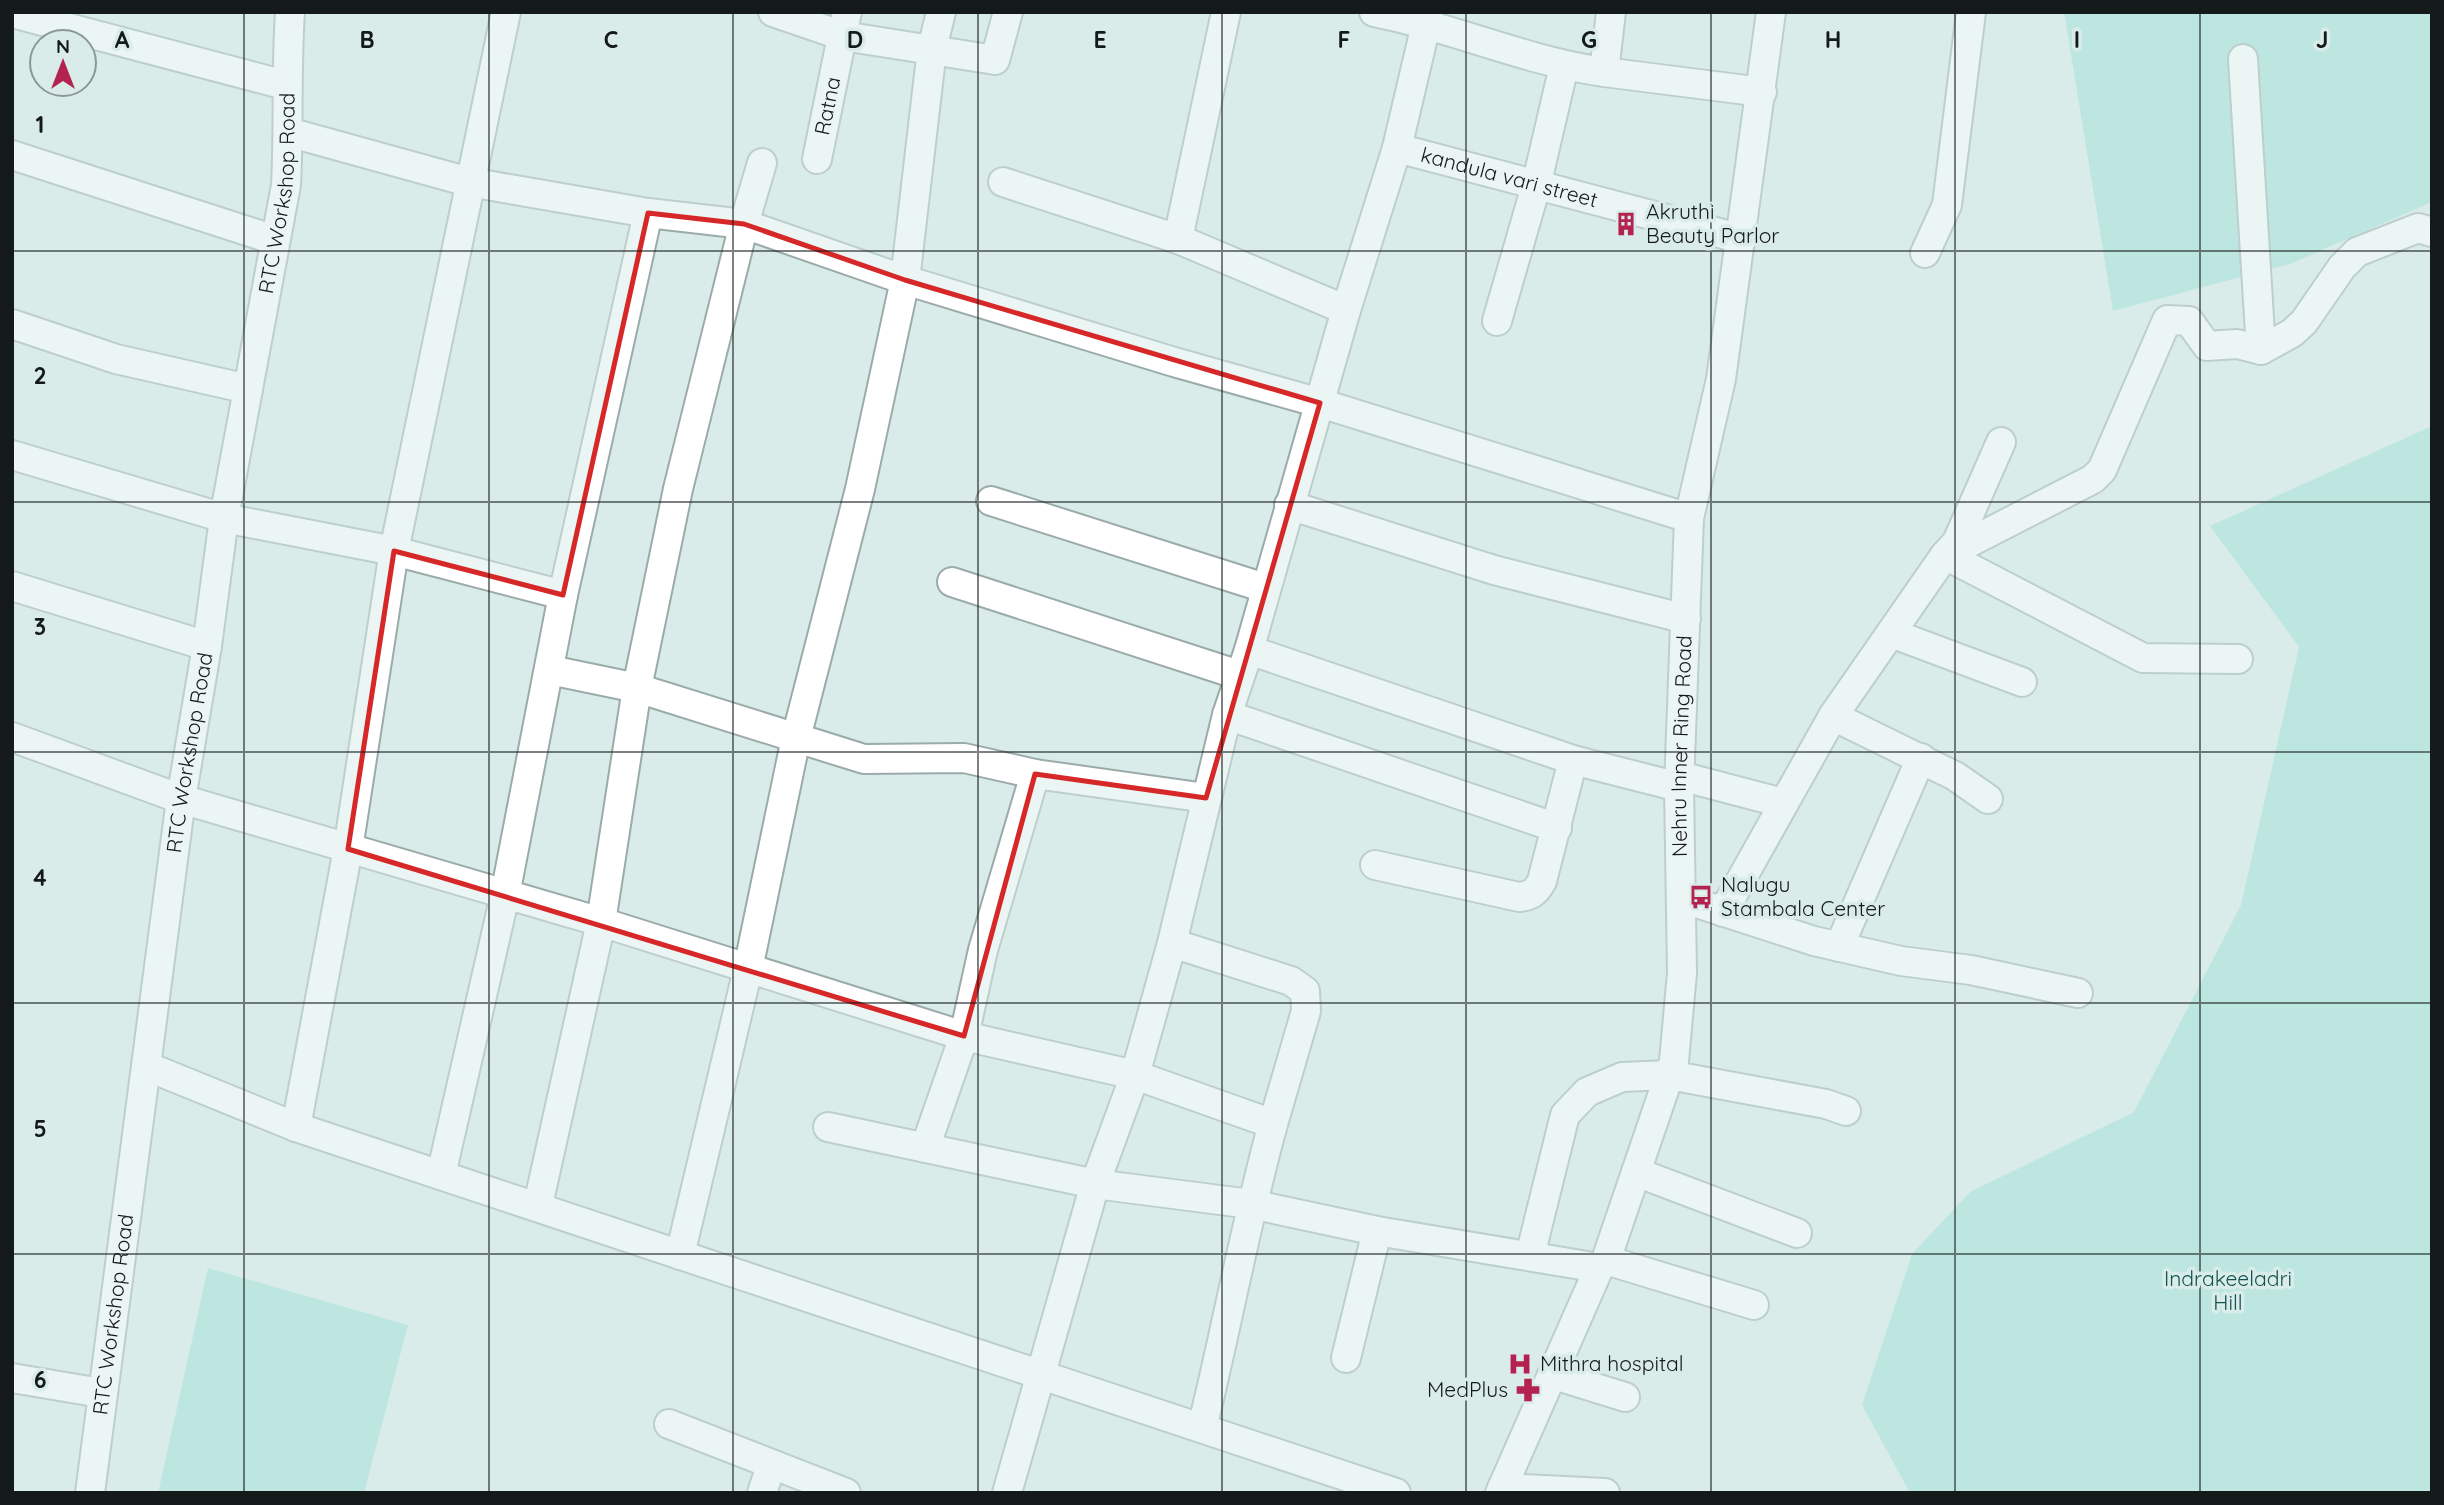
<svg xmlns="http://www.w3.org/2000/svg" width="2444" height="1505" viewBox="0 0 2444 1505" font-family="Quicksand,sans-serif">
<rect width="100%" height="100%" fill="#daecea"/>
<g fill="#99ded8">
<path d="M 2064,12 L 2432,12 L 2432,202 L 2290,264 L 2113,311 Z"/>
<path d="M 2432,426 L 2432,1493 L 1910,1493 L 1862,1405 L 1912,1254 L 1970,1192 L 2134,1112 L 2241,905 L 2299,647 L 2210,526 Z"/>
<path d="M 208,1268 L 408,1325 L 364,1493 L 158,1493 Z"/>
</g>
<g fill="none" stroke-linecap="round" stroke-linejoin="round">
<g stroke="#9aaba9" stroke-width="32">
<g id="minor">
<path d="M 773,12 L 843,36 L 995,60 L 1008,12"/>
<path d="M 1374,12 C 1452,27 1525,61 1604,72 L 1611,12"/>
<path d="M 12,13 L 285,85"/>
<path d="M 1604,72 L 1762,92"/>
<path d="M 288,132 L 469,182 L 648,213 L 744,224 L 762,163"/>
<path id="s1" d="M 1397,148 L 1742,239"/>
<path d="M 12,155 L 275,240"/>
<path id="s2" d="M 817,159 L 847,12"/>
<path d="M 1003,182 L 1178,239 L 1346,310"/>
<path d="M 1178,239 L 1226,12"/>
<path d="M 1925,253 L 1947,205 L 1971,12"/>
<path d="M 1497,321 L 1536,186 L 1564,66"/>
<path d="M 12,324 L 116,359 L 248,389"/>
<path d="M 2261,350 L 2292,333 L 2304,322 L 2342,267 L 2357,252 L 2418,228 L 2432,232"/>
<path d="M 2001,442 L 1957,542 L 1945,555 L 2143,658 L 2238,659"/>
<path d="M 12,455 L 224,518 L 394,551 L 563,595"/>
<path d="M 991,501 L 1265,588"/>
<path d="M 1289,505 L 1494,570 L 1686,619"/>
<path d="M 952,582 L 1239,675"/>
<path d="M 12,586 L 207,646"/>
<path d="M 1891,633 L 2022,682"/>
<path d="M 1249,650 L 1573,760 L 1679,787"/>
<path d="M 550,670 L 637,688 L 864,759 L 964,758 L 1035,774 L 1206,798"/>
<path d="M 1227,715 L 1557,828"/>
<path d="M 1833,716 L 1955,776 L 1988,799"/>
<path d="M 12,737 L 181,799 L 601,922 L 964,1036 L 1135,1075 L 1273,1124 C 1245,1225 1227,1327 1202,1428"/>
<path d="M 1680,776 L 1783,803"/>
<path d="M 1375,865 L 1519,897 C 1531,896 1536,892 1542,881 L 1573,760"/>
<path d="M 1681,898 L 1814,941 L 1901,961 L 1971,970 L 2078,993"/>
<path d="M 1723,912 L 1833,716 L 1945,555 L 2093,479 L 2102,470 L 2167,320 L 2189,321 L 2207,346 L 2237,344 L 2261,350 L 2243,59"/>
<path d="M 1172,943 L 1291,981 L 1305,991 L 1306,1011 L 1273,1124"/>
<path d="M 1839,947 L 1921,758"/>
<path d="M 146,1066 L 296,1127 L 1396,1493"/>
<path d="M 296,1127 L 348,849 L 394,551 L 506,12"/>
<path d="M 828,1127 L 1095,1184 L 1251,1204 L 1377,1231 L 1599,1268"/>
<path d="M 925,1148 L 964,1036 L 983,950 L 1035,774"/>
<path d="M 1636,1172 L 1797,1233"/>
<path d="M 441,1175 L 505,895 L 563,595 L 648,213"/>
<path d="M 538,1205 L 601,922 L 637,688 L 678,489 L 744,224 L 905,280 L 1174,362 L 1320,403 L 1689,518"/>
<path d="M 680,1255 L 748,969 L 796,738 L 860,489 L 905,280 L 932,49 L 941,12"/>
<path d="M 1530,1256 L 1565,1115 L 1587,1092 L 1622,1077 L 1669,1075 L 1826,1104 L 1846,1111"/>
<path d="M 1606,1260 L 1754,1305"/>
<path d="M 1346,1358 L 1377,1231"/>
<path d="M 1554,1375 L 1625,1397"/>
<path d="M 12,1378 L 101,1393"/>
<path d="M 669,1424 L 846,1493"/>
<path d="M 1502,1488 L 1605,1493"/>
<path id="s3" d="M 90,1493 L 181,799 L 207,646 L 224,518 L 286,185 C 289,127 286,70 290,12"/>
<path d="M 762,1493 L 771,1466"/>
<path d="M 1007,1493 L 1095,1184 L 1135,1075 L 1172,943 L 1227,715 L 1249,650 L 1346,310 L 1397,148 L 1429,12"/>
<path id="s4" d="M 1500,1493 L 1599,1268 L 1606,1260 L 1674,1061 L 1682,973 L 1679,787 L 1689,518 L 1721,379 L 1771,12"/>
</g>
</g>
<use href="#minor" stroke="#fff" stroke-width="28"/>
</g>
<path d="M0 0H2444V1505H0ZM 648,213 L 744,224 L 905,280 L 1320,403 L 1206,798 L 1035,774 L 964,1036 L 348,849 L 394,551 L 563,595 Z" fill="#daecea" fill-opacity=".55" fill-rule="evenodd"/>
<path fill="none" stroke="#d62828" stroke-width="5" stroke-linejoin="round" d="M 648,213 L 744,224 L 905,280 L 1320,403 L 1206,798 L 1035,774 L 964,1036 L 348,849 L 394,551 L 563,595 Z"/>
<path fill="none" stroke="#141a1a" stroke-width="2" stroke-opacity="0.55" d="M 244,12 L 244,1493M 489,12 L 489,1493M 733,12 L 733,1493M 978,12 L 978,1493M 1222,12 L 1222,1493M 1466,12 L 1466,1493M 1711,12 L 1711,1493M 1955,12 L 1955,1493M 2200,12 L 2200,1493M 12,251 L 2432,251M 12,502 L 2432,502M 12,752 L 2432,752M 12,1003 L 2432,1003M 12,1254 L 2432,1254"/>
<defs>
<g id="building-bare" transform="scale(1.89)"><path d="M-4-6H4V6H1V3H-1V6H-4ZM-2.5-4.3h1.7v1.8h-1.7ZM.8-4.3h1.7v1.8H.8ZM-2.5-1h1.7V.8h-1.7ZM.8-1h1.7V.8H.8Z" fill="#b42350" stroke="#daecea" stroke-width="2.5" paint-order="stroke"/></g>
<g id="bus-bare" transform="scale(1.89)"><path d="M-5-6H5V4H4V6H2V4H-2V6H-4V4H-5ZM-3.5-4V0h7V-4ZM-3.5 1.2v1.5H-2V1.2ZM2 1.2v1.5H3.5V1.2Z" fill="#b42350" stroke="#daecea" stroke-width="2.5" paint-order="stroke"/></g>
<g id="hospital-bare" transform="scale(1.89)"><path d="M-5-5h3v3.5h4V-5h3V5h-3V1.5h-4V5h-3Z" fill="#b42350" stroke="#daecea" stroke-width="2.5" paint-order="stroke"/></g>
<g id="pharmacy-bare" transform="scale(1.89)"><path d="M-2-6h4v4h4v4h-4v4h-4v-4h-4v-4h4Z" fill="#b42350" stroke="#daecea" stroke-width="2.5" paint-order="stroke"/></g>
</defs>
<g fill-rule="evenodd">
<use href="#building-bare" x="1626" y="224"/>
<use href="#bus-bare" x="1701" y="897"/>
<use href="#hospital-bare" x="1520" y="1364"/>
<use href="#pharmacy-bare" x="1528" y="1390"/>
</g>
<g text-anchor="middle" stroke-width="7" stroke-linejoin="round" paint-order="stroke">
<g font-size="21" fill="#141a1a" stroke="#daecea">
<text dy="7" stroke="none"><textPath href="#s2" startOffset="54">Ratna</textPath></text>
<text dy="7" stroke="none"><textPath href="#s1" startOffset="116">kandula vari street</textPath></text>
<text dy="7" stroke="none"><textPath href="#s3" startOffset="1314">RTC Workshop Road</textPath></text>
<text dy="7" stroke="none"><textPath href="#s4" startOffset="782">Nehru Inner Ring Road</textPath></text>
<text dy="7" stroke="none"><textPath href="#s3" startOffset="747">RTC Workshop Road</textPath></text>
<text dy="7" stroke="none"><textPath href="#s3" startOffset="180">RTC Workshop Road</textPath></text>
</g>
<g font-size="21" fill="#141a1a" stroke="#daecea" text-anchor="start">
<text x="1646" y="219">Akruthi<tspan x="1646" dy="24">Beauty Parlor</tspan></text>
<text x="1721" y="892">Nalugu<tspan x="1721" dy="24">Stambala Center</tspan></text>
<text x="1540" y="1371">Mithra hospital</text>
<text x="1508" y="1397" text-anchor="end">MedPlus</text>
</g>
<g font-size="21" fill="#13534f" stroke="#daecea">
<text x="2228" y="1286">Indrakeeladri<tspan x="2228" dy="24">Hill</tspan></text>
</g>
</g>
<g font-size="23" text-anchor="middle" font-weight="bold" fill="#141a1a" stroke="#daecea" stroke-width="7" stroke-linejoin="round" paint-order="stroke">
<text x="122" y="48">A</text>
<text x="367" y="48">B</text>
<text x="611" y="48">C</text>
<text x="855" y="48">D</text>
<text x="1100" y="48">E</text>
<text x="1344" y="48">F</text>
<text x="1589" y="48">G</text>
<text x="1833" y="48">H</text>
<text x="2077" y="48">I</text>
<text x="2322" y="48">J</text>
<text x="40" y="133">1</text>
<text x="40" y="384">2</text>
<text x="40" y="635">3</text>
<text x="40" y="886">4</text>
<text x="40" y="1137">5</text>
<text x="40" y="1388">6</text>
</g>
<rect width="2444" height="1505" fill="none" stroke="#141a1a" stroke-width="28"/>
<g transform="translate(63 63)"><circle r="33" fill="#daecea" stroke="#8b9897" stroke-width="2"/>
<path d="M0-5L12 26L0 18L-12 26Z" fill="#b42350"/>
<text y="-10" font-size="19" font-weight="bold" text-anchor="middle" fill="#141a1a">N</text>
</g>
</svg>
